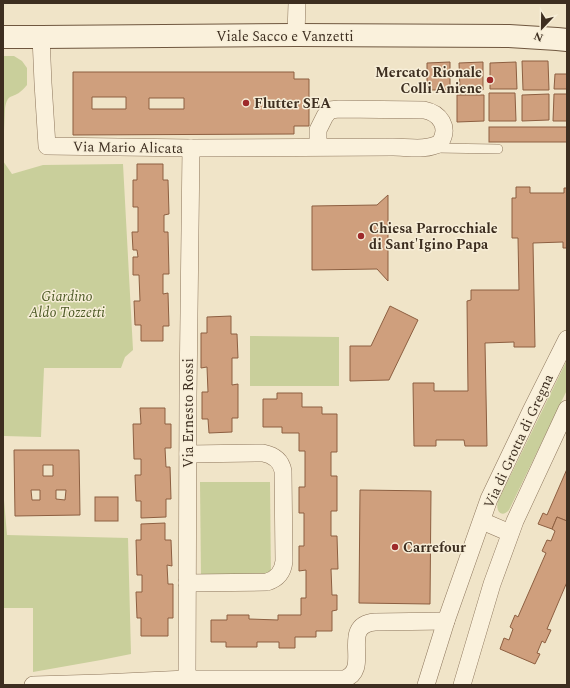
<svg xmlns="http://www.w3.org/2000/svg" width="570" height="688" viewBox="0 0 570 688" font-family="Spectral,serif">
<rect width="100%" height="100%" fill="#f0e4c8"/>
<g fill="#c9cf9b">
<path d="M 3,56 L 14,56 L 22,61 L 27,68 L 27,85 C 25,87 23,90 20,92 C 11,99 8,93 5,108 L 3,154 Z"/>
<path d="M 3,161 L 12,174 L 43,165 L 123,164 L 133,350 L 125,357 L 121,368 L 44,368 L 41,437 L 4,436 L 3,440 Z"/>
<path d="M 250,336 L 339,337 L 339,386 L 250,386 Z"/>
<path d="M 567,360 L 567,390 L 509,510 C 501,519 495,510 498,501 Z"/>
<path d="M 200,482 L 270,482 L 271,577 L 201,578 Z"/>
<path d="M 3,488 L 7,535 L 128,538 L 131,654 L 101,660 L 33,672 L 33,608 L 3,608 Z"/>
</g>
<g fill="#cf9f7d" stroke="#8d5f41" fill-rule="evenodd">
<path d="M 522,61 L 548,61 L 549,90 L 523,90 Z"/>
<path d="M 450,62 L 450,90 L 427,90 L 427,63 Z"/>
<path d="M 483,62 L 483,90 L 460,90 L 459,63 Z"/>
<path d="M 516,62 L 517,89 L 490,89 L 490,63 Z"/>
<path d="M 73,72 L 294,72 L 294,79 L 309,79 L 309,126 L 294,126 L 294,134 L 73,135 ZM 92,97 L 126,97 L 126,109 L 92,109 ZM 149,98 L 184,98 L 184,109 L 149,109 Z"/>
<path d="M 555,74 L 567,74 L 567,89 L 554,89 Z"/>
<path d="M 489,93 L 515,93 L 516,121 L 489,121 Z"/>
<path d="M 549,94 L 549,120 L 522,121 L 522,95 Z"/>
<path d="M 554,94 L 567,94 L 567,121 L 553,121 Z"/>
<path d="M 457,95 L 484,95 L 484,121 L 457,122 Z"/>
<rect x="489" y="127" width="78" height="15"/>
<path d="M 137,164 L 163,164 L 163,180 L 168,180 L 169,214 L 164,215 L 164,232 L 168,232 L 169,274 L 163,274 L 163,294 L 168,293 L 169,326 L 163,326 L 163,341 L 141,341 L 141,325 L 135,325 L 134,301 L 140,301 L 139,275 L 133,275 L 133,257 L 138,257 L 137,250 L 133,250 L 132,232 L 138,232 L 138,207 L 133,207 L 133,180 L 137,180 Z"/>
<path d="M 516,187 L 530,187 L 530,193 L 564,193 L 564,188 L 567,188 L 567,248 L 563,248 L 563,242 L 533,243 L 535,347 L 514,347 L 514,342 L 485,343 L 487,446 L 465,446 L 464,440 L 436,440 L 436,446 L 414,446 L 413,383 L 434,383 L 434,391 L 468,391 L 467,301 L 471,300 L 471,290 L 519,290 L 518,238 L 512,238 L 512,198 L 516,198 Z"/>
<path d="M 388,195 L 388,281 L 377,269 L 312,270 L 312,206 L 377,205 Z"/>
<path d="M 390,306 L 418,320 L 389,380 L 350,381 L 350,346 L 371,346 Z"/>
<path d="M 231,316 L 231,334 L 237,334 L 238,358 L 232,358 L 232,385 L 238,384 L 238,418 L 232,418 L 232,432 L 209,433 L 208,419 L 202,419 L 202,392 L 208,392 L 207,367 L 201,368 L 201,333 L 207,333 L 207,317 Z"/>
<path d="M 277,393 L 302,393 L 302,407 L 322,407 L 322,414 L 337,414 L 337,452 L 331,452 L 331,476 L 337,476 L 337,511 L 331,511 L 331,536 L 337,536 L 338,569 L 331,569 L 332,595 L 337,595 L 337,610 L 332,611 L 332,631 L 316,631 L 316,637 L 295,637 L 295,648 L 279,648 L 279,642 L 257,642 L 257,647 L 226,647 L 226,642 L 211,642 L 211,620 L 227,620 L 227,615 L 249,615 L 249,619 L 278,620 L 278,615 L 301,615 L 301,598 L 306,598 L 306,570 L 299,571 L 299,546 L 304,546 L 304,513 L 299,513 L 299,487 L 305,487 L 305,451 L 299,451 L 299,433 L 282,433 L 282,427 L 263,427 L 263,399 L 277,399 Z"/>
<path d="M 140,408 L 165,408 L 165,424 L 171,424 L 171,448 L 165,448 L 166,467 L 170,467 L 171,499 L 166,499 L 166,517 L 141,518 L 141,501 L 136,501 L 135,475 L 141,475 L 141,459 L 134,459 L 133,424 L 141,424 Z"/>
<path d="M 14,450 L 79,450 L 80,515 L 15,516 ZM 43,465 L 53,465 L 53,476 L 43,476 ZM 31,490 L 40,490 L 40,500 L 32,500 ZM 56,490 L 66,490 L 65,500 L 56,499 Z"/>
<path d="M 567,469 L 567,521 L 557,517 L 552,529 L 538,524 L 543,513 L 547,515 Z"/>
<path d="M 360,490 L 431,491 L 430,604 L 359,603 Z"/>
<rect x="95" y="497" width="23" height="24"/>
<path d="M 557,517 L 567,521 L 567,582 L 547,629 L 551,630 L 545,643 L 542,641 L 537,653 L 540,654 L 535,664 L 500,649 L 504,638 L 509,640 L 513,629 L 510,627 L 515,615 L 518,617 L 546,553 L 542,551 L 547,540 L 551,541 L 555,531 L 552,529 Z"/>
<path d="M 165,523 L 165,540 L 171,540 L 172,566 L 167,565 L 168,584 L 173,584 L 173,618 L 168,618 L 168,636 L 141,636 L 141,618 L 137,618 L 136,592 L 142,592 L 142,575 L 137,575 L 136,540 L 141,540 L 141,524 Z"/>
</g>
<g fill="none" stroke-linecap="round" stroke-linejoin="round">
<g stroke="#8d765c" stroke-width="10">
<path id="lane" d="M 436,148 L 498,149"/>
</g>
<g stroke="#8d765c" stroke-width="18">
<g id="street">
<path d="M 296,35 L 297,3"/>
<path d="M 41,37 L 43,83 L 47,146 L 191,148 L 393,147 C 407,147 427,151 440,143 C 450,127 440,113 424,110 L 339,109 L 330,110 L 325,116 L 318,130 L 318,147"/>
<path d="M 482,521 L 510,533"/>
<path d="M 187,583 L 267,582 C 277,579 283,572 284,561 L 283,471 C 281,460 273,455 263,453 L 188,454"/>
<path d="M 187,679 L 188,396 L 191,148"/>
<path d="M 33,685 L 101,683 L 187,679 L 344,679 C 373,670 338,625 375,622 L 446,621"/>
<path d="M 426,685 L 446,621 L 489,499 L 531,411 L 567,339"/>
<path d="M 462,685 L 492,584 L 515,521 L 567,409"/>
</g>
</g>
<g stroke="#6f573f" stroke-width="24">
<path id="secondary" d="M 3,37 L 41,37 L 296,35 L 509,36 L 557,39 L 567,40"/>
</g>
<use href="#lane" stroke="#faf1dc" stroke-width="9"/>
<use href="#street" stroke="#faf1dc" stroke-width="17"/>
<use href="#secondary" stroke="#faf1dc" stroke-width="22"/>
</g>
<g fill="#9e2a2b" stroke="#f7eed8" stroke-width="1.5">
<circle cx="490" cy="80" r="4"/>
<circle cx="246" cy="103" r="4"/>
<circle cx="361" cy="236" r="4"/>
<circle cx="395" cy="547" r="4"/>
</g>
<g text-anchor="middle" stroke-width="3" stroke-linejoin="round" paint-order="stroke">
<g font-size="14" fill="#3d2e20" stroke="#f7eed8">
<text x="285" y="41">Viale Sacco e Vanzetti</text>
<text transform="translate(128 147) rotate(1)" y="5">Via Mario Alicata</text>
<text transform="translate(188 413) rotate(-90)" y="5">Via Ernesto Rossi</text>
<text transform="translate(518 441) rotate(-65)" y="5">Via di Grotta di Gregna</text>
</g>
<g font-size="14" font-weight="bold" fill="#3d2e20" stroke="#f7eed8" text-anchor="start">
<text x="482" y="77" text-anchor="end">Mercato Rionale<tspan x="482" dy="16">Colli Aniene</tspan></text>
<text x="254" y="108">Flutter SEA</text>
<text x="369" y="233">Chiesa Parrocchiale<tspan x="369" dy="16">di Sant'Igino Papa</tspan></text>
<text x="403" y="552">Carrefour</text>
</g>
<g font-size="14" font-style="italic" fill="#4d5a26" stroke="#f7eed8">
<text x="67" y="301">Giardino<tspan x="67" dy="16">Aldo Tozzetti</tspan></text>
</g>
</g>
<rect width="570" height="688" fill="none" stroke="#3d2e20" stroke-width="8"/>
<g transform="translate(542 28) rotate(202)" stroke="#f7eed8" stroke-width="3" paint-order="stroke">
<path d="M0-3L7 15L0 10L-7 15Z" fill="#3d2e20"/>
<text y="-6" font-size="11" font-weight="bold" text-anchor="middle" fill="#3d2e20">N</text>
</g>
</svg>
